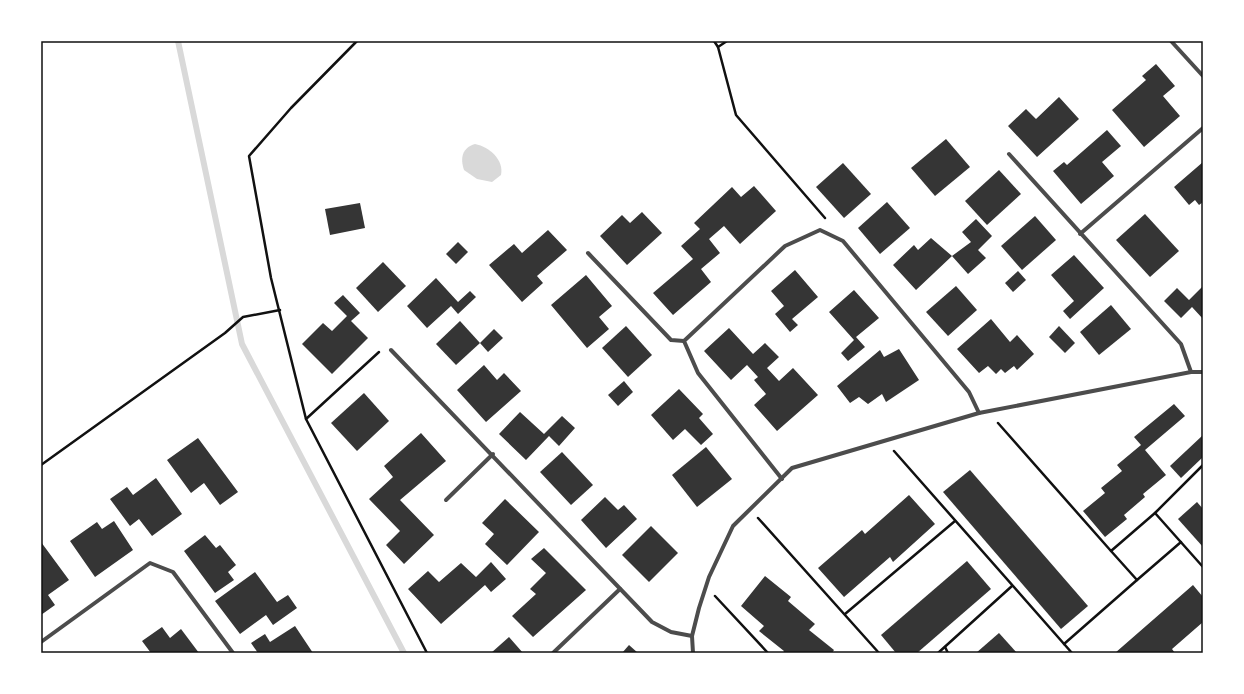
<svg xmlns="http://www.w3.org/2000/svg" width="1244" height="694" viewBox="0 0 1244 694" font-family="Merriweather,serif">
<rect width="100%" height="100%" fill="#fff"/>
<path fill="#d9d9d9" d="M 475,144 C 490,147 504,160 501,175 L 492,182 L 477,179 L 464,170 C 460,158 462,148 475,144 Z"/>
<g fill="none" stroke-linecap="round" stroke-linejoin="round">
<path stroke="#d9d9d9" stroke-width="6" d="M 178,41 L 242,344 L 404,653"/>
</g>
<g fill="#353535">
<path d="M 1156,64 L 1175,86 L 1163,96 L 1180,116 L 1144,147 L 1112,110 L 1146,80 L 1142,76 Z"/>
<path d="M 1059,97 L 1079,119 L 1037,157 L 1008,126 L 1026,109 L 1036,119 Z"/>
<path d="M 1107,130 L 1121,146 L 1102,162 L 1114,176 L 1081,204 L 1053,171 L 1064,162 L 1067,165 Z"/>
<path d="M 946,139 L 970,167 L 935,196 L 911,168 Z"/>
<path d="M 1203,162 L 1203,202 L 1199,205 L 1195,200 L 1189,205 L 1174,187 Z"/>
<path d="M 843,163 L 871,194 L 844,218 L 816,187 Z"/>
<path d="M 999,170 L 1021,194 L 987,225 L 965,201 Z"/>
<path d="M 754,186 L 776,211 L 740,244 L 724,226 L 709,239 L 720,253 L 701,269 L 711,282 L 673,315 L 653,293 L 693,259 L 681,246 L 700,229 L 694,223 L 732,187 L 741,197 Z"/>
<path d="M 887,202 L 910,228 L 880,254 L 858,228 Z"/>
<path d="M 360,203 L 365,228 L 330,235 L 325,209 Z"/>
<path d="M 642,212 L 662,233 L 627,265 L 600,236 L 622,215 L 630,223 Z"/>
<path d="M 1145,214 L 1179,251 L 1150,277 L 1116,240 Z"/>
<path d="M 1035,216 L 1056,240 L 1022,270 L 1001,246 Z"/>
<path d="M 976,219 L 992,236 L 978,250 L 986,258 L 968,274 L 952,256 L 971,242 L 962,232 Z"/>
<path d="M 548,230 L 567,250 L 537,276 L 543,283 L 522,302 L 489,265 L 514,244 L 522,253 Z"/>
<path d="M 931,238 L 952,256 L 916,290 L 893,265 L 914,245 L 918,250 Z"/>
<path d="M 458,242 L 468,252 L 456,264 L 446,254 Z"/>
<path d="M 1074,255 L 1104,288 L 1070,319 L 1063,311 L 1074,301 L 1051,275 Z"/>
<path d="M 383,262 L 406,286 L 378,312 L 356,288 Z"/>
<path d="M 795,270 L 818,297 L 792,319 L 798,325 L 790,332 L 775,314 L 784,306 L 771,291 Z"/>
<path d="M 1018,271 L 1026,280 L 1013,292 L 1005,283 Z"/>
<path d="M 586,275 L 612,306 L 599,317 L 609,329 L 587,348 L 551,305 Z"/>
<path d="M 436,278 L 458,302 L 470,291 L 476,297 L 458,314 L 451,306 L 427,328 L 407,306 Z"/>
<path d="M 956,286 L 977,310 L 948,336 L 926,312 Z"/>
<path d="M 1203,286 L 1203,319 L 1192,307 L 1181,318 L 1164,301 L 1177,288 L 1189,300 Z"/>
<path d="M 854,290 L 879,318 L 856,337 L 865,347 L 848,361 L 841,353 L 854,340 L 829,312 Z"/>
<path d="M 343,295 L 360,313 L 351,321 L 368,338 L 332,374 L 302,344 L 323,323 L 332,331 L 347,316 L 334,303 Z"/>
<path d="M 1111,305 L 1131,329 L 1099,355 L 1080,332 Z"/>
<path d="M 991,319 L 1010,342 L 1017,335 L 1034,354 L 1017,370 L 1014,366 L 1005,373 L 1001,369 L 996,374 L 988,366 L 979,373 L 957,349 Z"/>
<path d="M 460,321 L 480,343 L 456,365 L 436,344 Z"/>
<path d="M 626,326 L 652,355 L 628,377 L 602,348 Z"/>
<path d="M 1059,326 L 1075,343 L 1065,353 L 1049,337 Z"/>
<path d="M 729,328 L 753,354 L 765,343 L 779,357 L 767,368 L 779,381 L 793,368 L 818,395 L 777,431 L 754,405 L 766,394 L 754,380 L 758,377 L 747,365 L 731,380 L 704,351 Z"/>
<path d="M 494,329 L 503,338 L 488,352 L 480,343 Z"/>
<path d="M 899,349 L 919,380 L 886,402 L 882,394 L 868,404 L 859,397 L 850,403 L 837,386 L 880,350 L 884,357 Z"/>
<path d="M 484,365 L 497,380 L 504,373 L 521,391 L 486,422 L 457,390 Z"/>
<path d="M 624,381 L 633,392 L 618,406 L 608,395 Z"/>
<path d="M 679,389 L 703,414 L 699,418 L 713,434 L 701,445 L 685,429 L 673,440 L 651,415 Z"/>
<path d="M 364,393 L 389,421 L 357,451 L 331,423 Z"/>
<path d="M 1174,404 L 1185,416 L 1145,450 L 1166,475 L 1143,494 L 1145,497 L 1124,515 L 1127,519 L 1105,537 L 1083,511 L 1105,493 L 1101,488 L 1122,471 L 1117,465 L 1141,445 L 1134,437 Z"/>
<path d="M 520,412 L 544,434 L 562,416 L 575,428 L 559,446 L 549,436 L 526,460 L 499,434 Z"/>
<path d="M 421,433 L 446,461 L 400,500 L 434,535 L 404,564 L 386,545 L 400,531 L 369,499 L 393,477 L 384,466 Z"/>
<path d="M 1203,435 L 1203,457 L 1181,478 L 1170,466 Z"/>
<path d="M 198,438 L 238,492 L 220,505 L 204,483 L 191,493 L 167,460 Z"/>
<path d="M 706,447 L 732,479 L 697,507 L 672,475 Z"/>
<path d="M 562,452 L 593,485 L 571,505 L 540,472 Z"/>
<path d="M 970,470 L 1088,606 L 1061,629 L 943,492 Z"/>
<path d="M 156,478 L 182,514 L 152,536 L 139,519 L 130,526 L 110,499 L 127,487 L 133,495 Z"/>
<path d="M 909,495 L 935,524 L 893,562 L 890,557 L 844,597 L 818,568 L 862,530 L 865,534 Z"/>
<path d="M 605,497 L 618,510 L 624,505 L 637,519 L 606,548 L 581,520 Z"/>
<path d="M 505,499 L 539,532 L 507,565 L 485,544 L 494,534 L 482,523 Z"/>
<path d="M 1197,502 L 1203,509 L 1203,547 L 1178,519 Z"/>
<path d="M 114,521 L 133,550 L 95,577 L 70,541 L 97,522 L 102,529 Z"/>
<path d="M 651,526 L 678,553 L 649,582 L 622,555 Z"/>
<path d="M 205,535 L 216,548 L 220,545 L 236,565 L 228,572 L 234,580 L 215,593 L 184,551 Z"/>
<path d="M 41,542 L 69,580 L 48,595 L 55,605 L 41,615 Z"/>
<path d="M 544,548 L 586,590 L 533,637 L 512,616 L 536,594 L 530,589 L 546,573 L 531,559 Z"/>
<path d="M 967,561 L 991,589 L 917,653 L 896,653 L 881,635 Z"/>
<path d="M 491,562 L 506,579 L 491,592 L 485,585 L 441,624 L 408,589 L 428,571 L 439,582 L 461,563 L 476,577 Z"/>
<path d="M 255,572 L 277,602 L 288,595 L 297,608 L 273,625 L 266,615 L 240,634 L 215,601 Z"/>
<path d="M 765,576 L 791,597 L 788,601 L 815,624 L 809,630 L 834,650 L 832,653 L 783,653 L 784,651 L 759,631 L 764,626 L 741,606 Z"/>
<path d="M 1193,585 L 1203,597 L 1203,622 L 1172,649 L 1175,653 L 1115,653 Z"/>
<path d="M 295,626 L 313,653 L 258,653 L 251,643 L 265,634 L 270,642 Z"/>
<path d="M 162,627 L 170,638 L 181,629 L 199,653 L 151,653 L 142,641 Z"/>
<path d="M 999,633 L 1017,653 L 976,653 Z"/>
<path d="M 509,637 L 523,653 L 491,653 Z"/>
<path d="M 629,645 L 638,653 L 622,653 Z"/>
</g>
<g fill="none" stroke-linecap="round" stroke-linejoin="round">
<g stroke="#111" stroke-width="2.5">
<path d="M 357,41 L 291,108 L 249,156 L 271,278 L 306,419 L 427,653"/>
<path d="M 714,41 L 718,47 L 736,115 L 825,218"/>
<path d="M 718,47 L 727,41"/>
<path d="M 306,419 L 379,352"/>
<path d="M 998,423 L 1111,551 L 1155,513 L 1203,465"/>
<path d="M 894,451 L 1072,653"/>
<path d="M 41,465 L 225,333 L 243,317 L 280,310"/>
<path d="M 1155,513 L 1203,567"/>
<path d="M 758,518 L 879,653"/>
<path d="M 1111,551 L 1137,580 L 1181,542"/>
<path d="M 715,596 L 768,653"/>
<path d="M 845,614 L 955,521"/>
<path d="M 1064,644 L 1137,580"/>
<path d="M 945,647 L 948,653"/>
<path d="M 938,653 L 1012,586"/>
</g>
<g stroke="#4c4c4c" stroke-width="4">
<path d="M 1171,41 L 1203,76"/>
<path d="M 1009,154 L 1181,344 L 1191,372"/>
<path d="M 1080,234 L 1203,128"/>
<path d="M 588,253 L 671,340 L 684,341"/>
<path d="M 391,350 L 652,622 L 671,632 L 692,636"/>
<path d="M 782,479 L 698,373 L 684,341 L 785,246 L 820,230 L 843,241 L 969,392 L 979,413"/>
<path d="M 446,500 L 493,454"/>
<path d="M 41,642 L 150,563 L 173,572 L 233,653"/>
<path d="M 553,653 L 620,589"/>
<path d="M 693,653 L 692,636 L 699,608 L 709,577 L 733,526 L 792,468 L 979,413 L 1191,372 L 1203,372"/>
</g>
</g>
<rect width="1244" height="694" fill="none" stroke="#ffffff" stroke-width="84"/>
<rect x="42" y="42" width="1160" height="610" fill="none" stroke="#111" stroke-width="1.5"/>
</svg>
